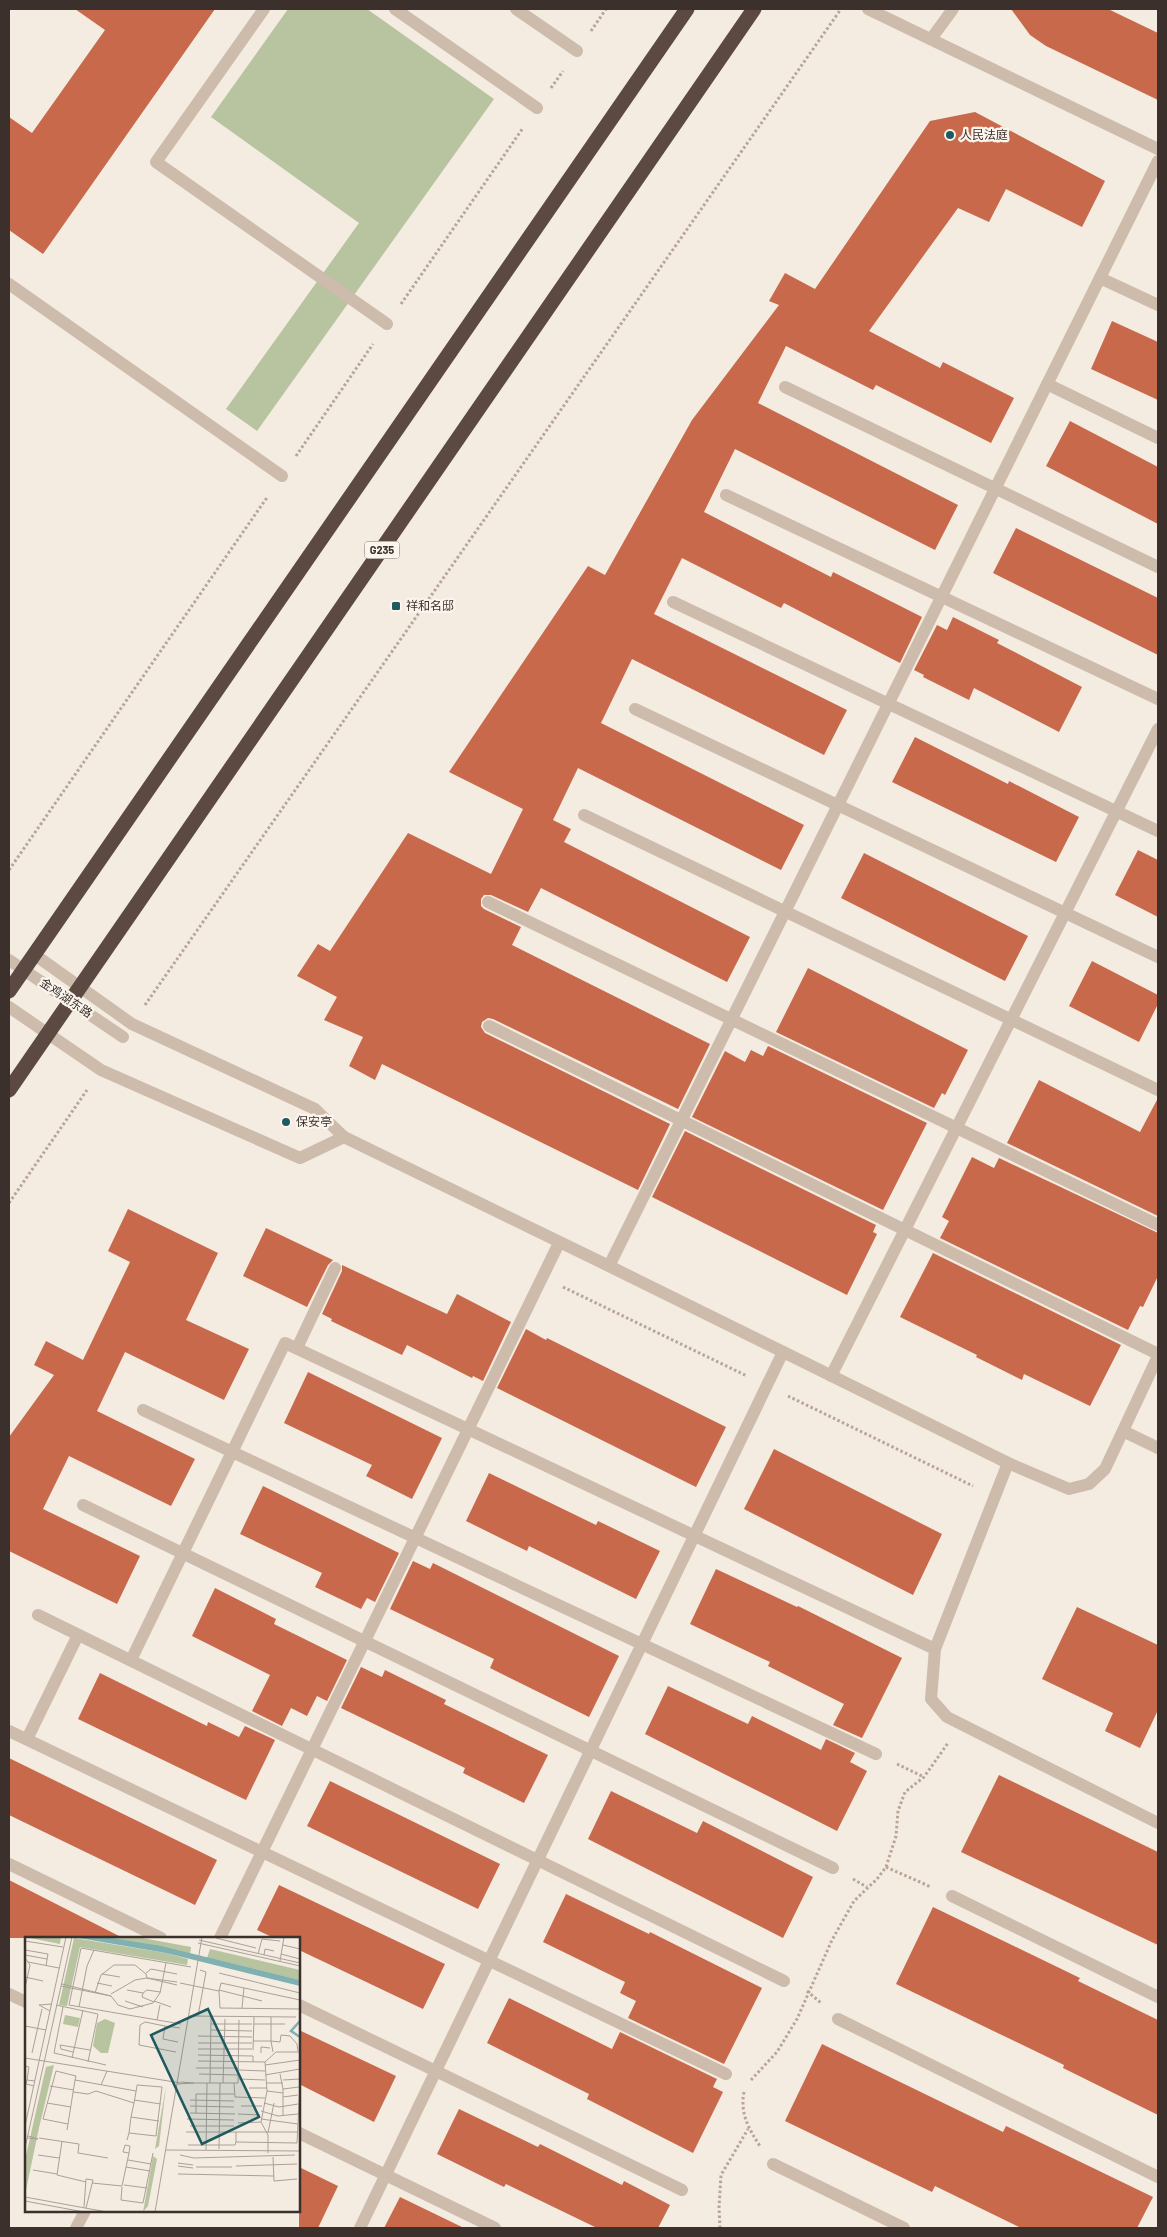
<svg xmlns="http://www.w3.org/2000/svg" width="1167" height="2237" viewBox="0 0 1167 2237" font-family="Barlow,'Noto Sans SC',sans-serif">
<rect width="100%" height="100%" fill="#f4ebe1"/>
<path fill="#b8c4a0" d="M 288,9 L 367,9 L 494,99 L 257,431 L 226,409 L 359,223 L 211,117 Z"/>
<g fill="#c8694b">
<path d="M 75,9 L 215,9 L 43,254 L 9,230 L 9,117 L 32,133 L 105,30 Z"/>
<path d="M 1011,9 L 1108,9 L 1158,33 L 1158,100 L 1046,46 L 1030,35 Z"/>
<path d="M 975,112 L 1105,181 L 1082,227 L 1006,189 L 989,222 L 958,208 L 869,331 L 940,368 L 943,362 L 1014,398 L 991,443 L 876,385 L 873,390 L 786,346 L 758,403 L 958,505 L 935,550 L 735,449 L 704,512 L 831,577 L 833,572 L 922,617 L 900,663 L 784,603 L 781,608 L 682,558 L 654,614 L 847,710 L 824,755 L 632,659 L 601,723 L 804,825 L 781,870 L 578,768 L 553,820 L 571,829 L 564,842 L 750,937 L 727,982 L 541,888 L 528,912 L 491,895 L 484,895 L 481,899 L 481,906 L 484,909 L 521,927 L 512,945 L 710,1044 L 678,1109 L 493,1019 L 488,1018 L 482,1022 L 481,1027 L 485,1033 L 670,1124 L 638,1190 L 382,1064 L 375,1080 L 349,1066 L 363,1037 L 324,1020 L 337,997 L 297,976 L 318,944 L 330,951 L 408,833 L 491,874 L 523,809 L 449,772 L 588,566 L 605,575 L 692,420 L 779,305 L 769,301 L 785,273 L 815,289 L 930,121 Z"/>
<path d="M 1112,321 L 1158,342 L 1158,400 L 1091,369 Z"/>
<path d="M 1070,421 L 1158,467 L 1158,524 L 1046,466 Z"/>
<path d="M 1016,528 L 1158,598 L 1158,655 L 993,573 Z"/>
<path d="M 953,617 L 999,640 L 997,643 L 1082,687 L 1059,732 L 974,688 L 969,700 L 923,677 L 924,675 L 914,670 L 937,625 L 947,630 Z"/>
<path d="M 915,737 L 1008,784 L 1009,781 L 1079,817 L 1056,862 L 892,782 Z"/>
<path d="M 1138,850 L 1158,860 L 1158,917 L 1115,895 Z"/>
<path d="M 864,853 L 1028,936 L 1005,981 L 841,898 Z"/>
<path d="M 1092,961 L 1158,995 L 1158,1004 L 1139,1042 L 1069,1006 Z"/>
<path d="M 808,968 L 968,1050 L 945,1095 L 942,1093 L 934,1108 L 776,1032 Z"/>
<path d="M 768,1046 L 927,1123 L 883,1210 L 692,1117 L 725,1051 L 745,1062 L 751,1050 L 763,1056 Z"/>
<path d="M 1039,1080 L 1140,1132 L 1158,1098 L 1158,1216 L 1007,1143 Z"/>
<path d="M 685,1131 L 876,1225 L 873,1232 L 877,1234 L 847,1295 L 652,1197 Z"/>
<path d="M 972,1157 L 994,1168 L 999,1158 L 1158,1233 L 1158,1276 L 1143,1307 L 1140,1306 L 1128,1330 L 940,1238 L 949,1221 L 942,1217 Z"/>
<path d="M 128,1209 L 218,1253 L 186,1320 L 249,1349 L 224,1400 L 125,1352 L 97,1411 L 195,1459 L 171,1506 L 69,1456 L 43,1509 L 140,1556 L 117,1604 L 9,1551 L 9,1437 L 54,1375 L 34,1365 L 46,1341 L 83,1360 L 130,1262 L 108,1251 Z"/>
<path d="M 266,1228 L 333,1260 L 328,1265 L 307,1307 L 243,1276 Z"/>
<path d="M 933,1253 L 1121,1345 L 1090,1406 L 1024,1374 L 1022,1380 L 976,1357 L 977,1355 L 900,1317 Z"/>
<path d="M 342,1265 L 447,1314 L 457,1294 L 511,1322 L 483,1381 L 473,1376 L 472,1378 L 407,1345 L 402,1355 L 331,1321 L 332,1319 L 322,1314 L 342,1271 Z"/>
<path d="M 526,1329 L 546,1340 L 547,1338 L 726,1427 L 696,1487 L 497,1388 Z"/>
<path d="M 308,1372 L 442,1438 L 412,1499 L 366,1476 L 372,1465 L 284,1423 Z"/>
<path d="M 774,1449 L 942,1534 L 913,1595 L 744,1509 Z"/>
<path d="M 489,1473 L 596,1525 L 598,1521 L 660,1551 L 636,1599 L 529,1546 L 527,1551 L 466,1521 Z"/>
<path d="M 263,1486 L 399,1553 L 375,1602 L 367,1598 L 361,1609 L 315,1587 L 322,1573 L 240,1534 Z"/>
<path d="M 413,1561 L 430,1569 L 433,1563 L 619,1656 L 589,1717 L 490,1668 L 494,1659 L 390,1609 Z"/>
<path d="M 716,1569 L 797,1607 L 798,1606 L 902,1658 L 862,1738 L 833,1725 L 844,1704 L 768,1666 L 770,1662 L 690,1624 Z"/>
<path d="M 215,1588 L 276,1619 L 274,1624 L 347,1660 L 327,1701 L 317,1696 L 307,1716 L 291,1708 L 282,1726 L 252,1711 L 270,1675 L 192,1636 Z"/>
<path d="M 1077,1607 L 1158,1645 L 1158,1710 L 1140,1748 L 1105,1731 L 1113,1713 L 1042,1679 Z"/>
<path d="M 361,1667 L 382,1677 L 385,1670 L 446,1700 L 444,1704 L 548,1755 L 524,1803 L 463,1773 L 465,1768 L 341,1708 Z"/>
<path d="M 100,1673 L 207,1726 L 208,1722 L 239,1737 L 245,1726 L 275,1740 L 246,1800 L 78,1719 Z"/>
<path d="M 668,1686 L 748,1724 L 752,1716 L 821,1750 L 826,1739 L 855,1753 L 850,1762 L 867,1771 L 837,1831 L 645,1734 Z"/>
<path d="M 9,1758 L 217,1860 L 195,1905 L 9,1815 Z"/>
<path d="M 999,1775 L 1158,1852 L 1158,1945 L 961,1852 Z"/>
<path d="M 330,1781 L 500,1864 L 478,1909 L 307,1826 Z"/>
<path d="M 611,1791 L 697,1833 L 703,1821 L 813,1877 L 783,1938 L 588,1839 Z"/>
<path d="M 9,1880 L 123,1938 L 9,1938 Z"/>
<path d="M 279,1885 L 445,1964 L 423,2009 L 299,1950 L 299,1938 L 274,1938 L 257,1930 Z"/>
<path d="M 566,1894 L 649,1934 L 650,1932 L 762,1988 L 724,2064 L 628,2018 L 636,2001 L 620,1993 L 625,1982 L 543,1942 Z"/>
<path d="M 933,1907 L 1080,1978 L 1078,1981 L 1158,2020 L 1158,2115 L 1063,2068 L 1064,2065 L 896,1984 Z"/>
<path d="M 509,1998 L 612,2049 L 620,2032 L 717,2079 L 713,2087 L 723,2092 L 693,2153 L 587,2099 L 589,2094 L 487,2043 Z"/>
<path d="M 299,2030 L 396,2076 L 374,2122 L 299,2084 Z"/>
<path d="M 822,2044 L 1003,2132 L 1006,2126 L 1153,2197 L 1137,2228 L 1021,2228 L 935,2186 L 932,2192 L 785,2121 Z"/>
<path d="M 459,2109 L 538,2147 L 540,2144 L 622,2185 L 624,2181 L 670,2205 L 658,2228 L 597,2228 L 506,2184 L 504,2187 L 437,2154 Z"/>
<path d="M 299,2167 L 338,2186 L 318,2228 L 299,2228 Z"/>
<path d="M 400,2197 L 464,2228 L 384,2228 Z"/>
</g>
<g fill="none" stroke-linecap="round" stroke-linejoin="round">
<g stroke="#b9a596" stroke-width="3" stroke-dasharray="2.5 2.5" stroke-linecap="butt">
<path d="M 591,31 L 606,9"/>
<path d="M 551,88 L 563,71"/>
<path d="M 401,304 L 523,128"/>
<path d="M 296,456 L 373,344"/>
<path d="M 9,870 L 268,496"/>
<path d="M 145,1005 L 841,9"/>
<path d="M 9,1203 L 87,1090"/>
<path d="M 563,1287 L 747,1376"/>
<path d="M 788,1396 L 973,1486"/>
<path d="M 897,1764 L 924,1777"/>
<path d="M 886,1867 L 931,1887"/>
<path d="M 853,1879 L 867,1887"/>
<path d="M 807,1991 L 821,2003"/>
<path d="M 751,2080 L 777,2052 L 797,2019 L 832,1940 L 854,1901 L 877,1879 L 886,1867 L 896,1836 L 898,1811 L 905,1792 L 924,1777 L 948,1743"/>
<path d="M 744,2092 C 740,2113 748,2128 760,2146"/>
<path d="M 720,2228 L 719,2207 L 721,2175 L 748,2129"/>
</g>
<g stroke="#cdbbac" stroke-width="12">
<path d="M 264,9 L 156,162 L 387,324"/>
<path d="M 395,9 L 537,108"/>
<path d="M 516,9 L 577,51"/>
<path d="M 868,9 L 1158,149"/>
<path d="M 931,39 L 953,9"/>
<path d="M 1100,278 L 1158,305"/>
<path d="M 9,284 L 282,476"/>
<path d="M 1047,384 L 1158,438"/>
<path d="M 785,387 L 1158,567"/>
<path d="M 726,495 L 1158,699"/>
<path d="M 673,602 L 1158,831"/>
<path d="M 635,709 L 1158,957"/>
<path d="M 584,815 L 1158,1090"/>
<path d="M 488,902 L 1158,1225"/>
<path d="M 9,960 L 123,1037"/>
<path d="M 9,1007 L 101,1070 L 300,1158 L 344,1137 L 315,1109 L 132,1024 L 35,955"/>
<path d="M 489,1026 L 1158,1354"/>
<path d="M 344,1137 L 609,1266 L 1008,1463 L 1069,1489 L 1089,1484 L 1105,1469 L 1158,1356"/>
<path d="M 609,1266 L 1158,161"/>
<path d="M 297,1348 L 335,1268"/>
<path d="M 831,1376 L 1158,729"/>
<path d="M 143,1410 L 876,1754"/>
<path d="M 1123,1431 L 1158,1448"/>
<path d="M 1008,1463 L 935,1649 L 931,1699 L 947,1717 L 1158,1823"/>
<path d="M 83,1505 L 833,1868"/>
<path d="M 38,1615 L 784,1981"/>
<path d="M 131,1660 L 285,1343 L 935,1649"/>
<path d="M 9,1731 L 726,2074"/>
<path d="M 27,1739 L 78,1635"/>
<path d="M 9,1864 L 161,1938"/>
<path d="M 952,1896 L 1158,1997"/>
<path d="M 220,1938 L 559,1243"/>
<path d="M 9,1994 L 26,2002"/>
<path d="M 299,2005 L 682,2190"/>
<path d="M 838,2019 L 1158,2177"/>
<path d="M 299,2133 L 495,2228"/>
<path d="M 773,2164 L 904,2228"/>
<path d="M 76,2228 L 85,2211"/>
<path d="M 360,2228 L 783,1352"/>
</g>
<g stroke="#5c4a42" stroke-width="15">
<path d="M 9,991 L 687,9"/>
<path d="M 9,1090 L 754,9"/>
</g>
</g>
<g fill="#1f5a5e" stroke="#fbf5ee" stroke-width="2">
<circle cx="950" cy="135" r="5"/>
<rect x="391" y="601" width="10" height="10" rx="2.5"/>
<circle cx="286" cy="1122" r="5"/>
</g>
<g text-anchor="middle" stroke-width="4.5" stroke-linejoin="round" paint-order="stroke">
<rect fill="#fbf5ee" stroke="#756b66" stroke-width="1" x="364.5" y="541.5" width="35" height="17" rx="4"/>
<g font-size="11" font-weight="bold" fill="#3b302b">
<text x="382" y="554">G235</text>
</g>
<g font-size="12" fill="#3b302b" stroke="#fbf5ee" text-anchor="start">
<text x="960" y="139">人民法庭</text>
<text x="406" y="610">祥和名邸</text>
<text x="296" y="1126">保安亭</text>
</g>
<g font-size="12" fill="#3b302b" stroke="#fbf5ee">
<text transform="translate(66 998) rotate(34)" y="4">金鸡湖东路</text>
</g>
</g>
<g transform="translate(25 1937)">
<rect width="275" height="275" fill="#f4ebe1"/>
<path d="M 0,0 L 36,0 L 35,7 ZM 81,0 L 112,0 L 166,10 L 165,17 ZM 49,1 L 141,16 L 163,22 L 162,28 L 55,10 L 42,69 L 34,68 ZM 185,12 L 275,33 L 275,43 L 182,21 ZM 40,78 L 55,81 L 53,90 L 38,87 ZM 80,82 L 90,86 L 83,116 L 76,116 L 68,109 L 72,86 ZM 29,128 L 14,191 L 0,258 L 0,223 L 21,130 ZM 141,149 L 134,209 L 130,212 ZM 128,219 L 132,222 L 123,269 L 118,275 Z" fill="#b8c4a0"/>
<path d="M 48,0 L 81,0 L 136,9 L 275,43 L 275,49 L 141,16 Z" fill="#7fb0b2"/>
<path fill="none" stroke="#7fb0b2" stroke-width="2.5" d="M 275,84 L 266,94 L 275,100"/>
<path fill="none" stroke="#aaa098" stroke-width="1" d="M 191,1 L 231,11M 174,3 L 275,26M 0,4 L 38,10M 173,6 L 275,29M 258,8 L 275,12M 0,13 L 23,17 L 21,29M 233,17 L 237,2 L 255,4M 256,17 L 275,22M 0,18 L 22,22M 239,18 L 240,12 L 249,14M 0,21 L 5,28 L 0,51M 255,24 L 259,0M 3,25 L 34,31M 121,36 L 126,32 L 152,37M 194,36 L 275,56M 77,37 L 95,40M 0,40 L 18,44M 72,46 L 87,49M 155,46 L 194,54 L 195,71 L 275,72M 152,48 L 122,41 L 152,45M 36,49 L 86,59 L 37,47M 102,53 L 118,56M 194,53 L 237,64M 194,54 L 196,46 L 275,63M 70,56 L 76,38 L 89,28 L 110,28 L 121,37 L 122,41 L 110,43 L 86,57M 86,59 L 93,68 L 105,72 L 128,66 L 135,56 L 141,26M 100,64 L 118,70M 129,64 L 146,70M 129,65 L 117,60 L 118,56 L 122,53 L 135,55M 31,68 L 73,77 L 63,125M 38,70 L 29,116 L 81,128M 54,70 L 62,29 L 69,13M 217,71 L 219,51M 25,74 L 14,68 L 27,67M 164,79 L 271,80M 173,79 L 181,35 L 175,33M 132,83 L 135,68M 156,87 L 44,68 L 56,11 L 166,30M 186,87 L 227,87M 229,87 L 260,87M 0,89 L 21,93M 140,89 L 155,91M 186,93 L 227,94M 173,99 L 227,100M 228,104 L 246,104 L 246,80M 173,106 L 227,106M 173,112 L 227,112M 228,113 L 229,80M 48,115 L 36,112 L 35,108 L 65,113M 151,115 L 114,108 L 115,88 L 120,85 L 140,89 L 138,102 L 153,105M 248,115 L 246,104 L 255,105 L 256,98 L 265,99 L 272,107 L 273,114M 7,116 L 17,72M 236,116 L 236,110 L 245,111M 173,118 L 228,119 L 228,125M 0,121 L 156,146M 47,121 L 58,73M 173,124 L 240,125M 240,128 L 275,123M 0,129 L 4,130 L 2,143M 171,131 L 214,131M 214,133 L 240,134M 174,137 L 214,138M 255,137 L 258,152 L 258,179M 240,138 L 275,132M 214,142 L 240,143M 50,143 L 111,154M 258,143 L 275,142M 169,146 L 213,146 L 214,83M 185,146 L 186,79M 198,146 L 200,82M 209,146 L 210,160 L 240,161M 242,146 L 258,146M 152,147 L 169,146 L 156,145M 76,148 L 82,134M 9,149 L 1,147 L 2,143 L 10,144M 25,149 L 49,153M 224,151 L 242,151M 258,152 L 274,150M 242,154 L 258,156M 48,155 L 63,157 L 71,154 L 109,166M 258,160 L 273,158M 109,163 L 136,167M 165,163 L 209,164M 22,166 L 46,170M 239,166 L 254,170 L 273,167M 165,169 L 209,170M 216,169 L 237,169M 236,174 L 253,179 L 273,177M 165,176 L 210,177M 171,176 L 171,157 L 209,157M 213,177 L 235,178M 106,180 L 134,184M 162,182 L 209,183M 236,182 L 273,187M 213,186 L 236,185M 0,189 L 41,0M 165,189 L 209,189M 42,193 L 43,187 L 50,143 L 51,139 L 31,134 L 18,182 L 43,187M 161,195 L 273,195M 211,195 L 211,205 L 272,206 L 275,146M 243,196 L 249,166M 2,201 L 13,202 L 3,199M 14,201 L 54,207 L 53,216 L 83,221M 102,203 L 104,196 L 106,180 L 109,166 L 112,149 L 112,148 L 137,150 L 131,199 L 104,196M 37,204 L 32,238 L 61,245M 163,208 L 210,208 L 211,205M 0,211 L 47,0M 194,212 L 195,146M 141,213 L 275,214M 181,213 L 182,146M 243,216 L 243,198 L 236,185 L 242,154 L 240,125 L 251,115 L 275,115M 13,218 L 34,221M 155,218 L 169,221 L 270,218M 248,220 L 249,244 L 272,242M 103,223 L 126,227M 153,226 L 168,228M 153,229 L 168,231M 211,229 L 272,227M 101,230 L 125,234M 171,230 L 207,230M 8,233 L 32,237M 153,237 L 249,239M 67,246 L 97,249 L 104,216 L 98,215 L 100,208 L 105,209 L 104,216M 99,248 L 122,251M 97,250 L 96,263 L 118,266 L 128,216M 0,260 L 82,275M 0,264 L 59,275M 59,270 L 61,242 L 68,243 L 61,271M 130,275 L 177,0"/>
<path fill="#1f5a5e" fill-opacity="0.15" stroke="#1f5a5e" stroke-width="2.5" d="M 183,72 L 234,180 L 177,207 L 126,98 Z"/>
<rect width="275" height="275" fill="none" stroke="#3b302b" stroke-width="2.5"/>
</g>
<rect width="1167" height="2237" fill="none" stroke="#3b302b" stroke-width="20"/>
</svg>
